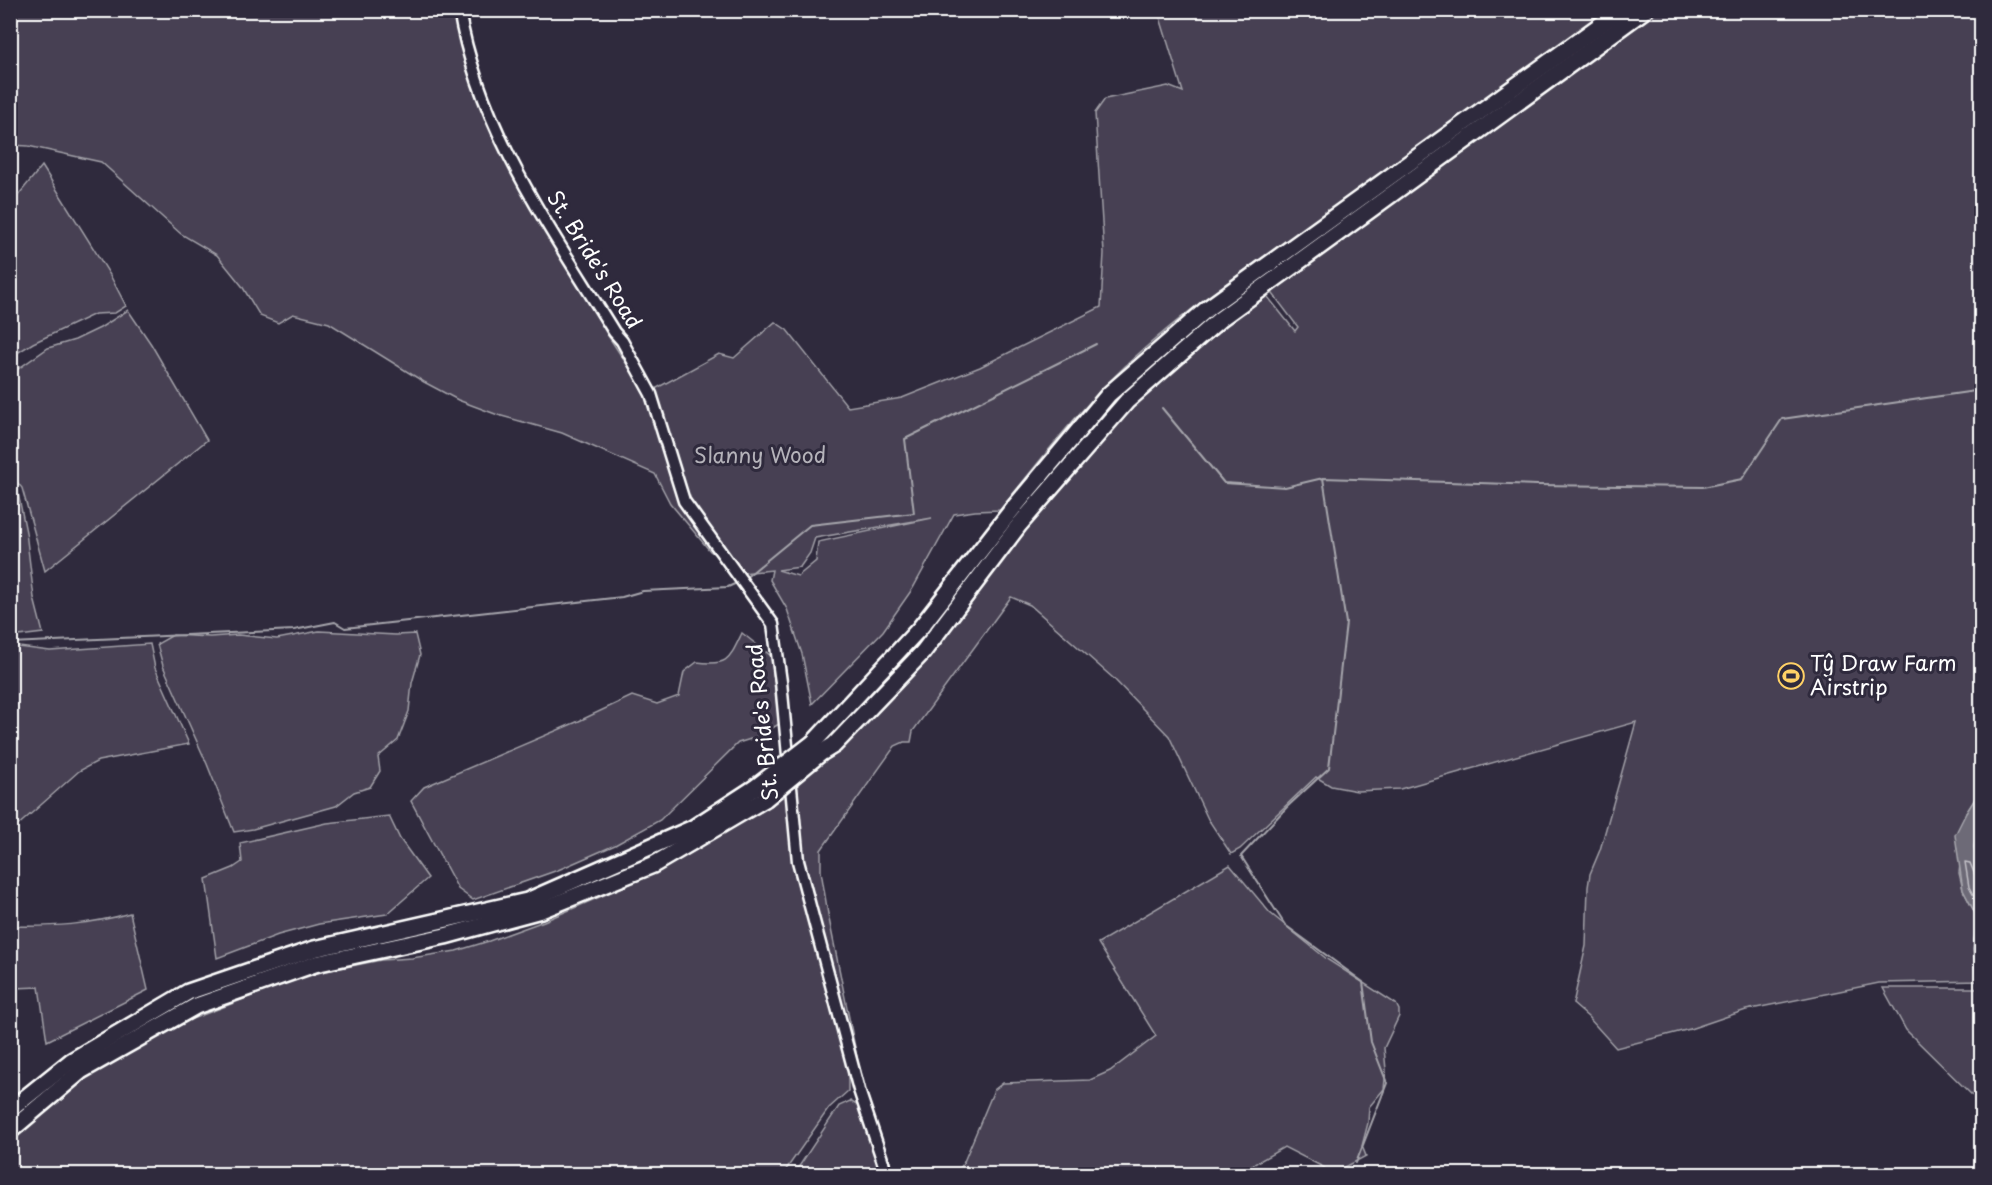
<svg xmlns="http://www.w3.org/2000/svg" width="1992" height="1185" viewBox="0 0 1992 1185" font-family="'Playpen Sans',sans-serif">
<rect width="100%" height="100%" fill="#2f2a3d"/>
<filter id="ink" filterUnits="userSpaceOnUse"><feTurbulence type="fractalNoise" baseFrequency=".0167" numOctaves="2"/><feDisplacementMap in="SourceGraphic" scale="12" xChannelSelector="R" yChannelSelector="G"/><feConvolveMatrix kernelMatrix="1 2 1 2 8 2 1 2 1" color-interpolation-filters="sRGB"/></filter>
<g filter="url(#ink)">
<g fill="#464152" stroke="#a2a0a8" stroke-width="1.5" fill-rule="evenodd">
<path d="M 11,11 L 455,11 L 461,48 L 475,94 L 499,148 L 607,334 L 646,394 L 719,354 L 734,358 L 775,322 L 787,330 L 848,407 L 902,398 L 980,367 L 1101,307 L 1104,253 L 1095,113 L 1105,99 L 1168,86 L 1183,92 L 1158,11 L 1608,11 C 1522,71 1439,133 1354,194 C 1272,252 1187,305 1115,376 C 1073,417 1037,465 1000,510 L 975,511 L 954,514 L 913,588 L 883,631 L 812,704 L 802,654 L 787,609 L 770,580 L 772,570 L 742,573 L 710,551 L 670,503 L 655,474 L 562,433 L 498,415 L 458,400 L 424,382 L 329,323 L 293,314 L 278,323 L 260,316 L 242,286 L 217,255 L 181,234 L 101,162 L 28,146 L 11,145 ZM 932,518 L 818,542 L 816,561 L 798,576 L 778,570 L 800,567 L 810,553 L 815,538 Z"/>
<path d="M 1659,11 L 1981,11 L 1982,789 L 1966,813 L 1959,873 L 1963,890 L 1976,915 L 1977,922 L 1974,940 L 1976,972 L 1980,981 L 1879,983 L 1746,1010 L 1690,1029 L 1616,1048 L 1588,1017 L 1573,1004 L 1586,946 L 1588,887 L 1590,874 L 1600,850 L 1636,722 L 1400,789 L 1357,791 L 1331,786 L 1316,777 L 1240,849 L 1231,854 L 1208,819 L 1169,736 L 1113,678 L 1030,605 L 1011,597 L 913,731 L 911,742 L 904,742 L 895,746 L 821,850 L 821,871 L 828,914 L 860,1072 L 828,961 L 804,865 L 794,787 L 874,715 L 923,659 L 991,570 L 1120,413 L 1193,346 L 1264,292 L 1295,331 L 1298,327 L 1270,290 Z"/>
<path d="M 42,166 L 110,275 L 126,306 L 115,313 L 95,314 L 33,343 L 11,357 L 11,204 Z"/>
<path d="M 128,310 L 151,344 L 207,440 L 45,571 L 22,488 L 11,475 L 11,374 L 48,348 L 75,340 L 100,328 Z"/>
<path d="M 11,480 L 17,488 L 26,532 L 34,598 L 43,633 L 11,637 Z"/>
<path d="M 319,631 L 396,635 L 415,634 L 420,655 L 412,683 L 409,711 L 398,740 L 378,757 L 380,771 L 370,787 L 354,792 L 336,806 L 253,829 L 234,832 L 207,764 L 163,666 L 157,644 L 173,635 L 210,637 L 238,635 L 277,639 Z"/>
<path d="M 742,633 L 771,656 L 779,724 L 757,737 L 738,743 L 660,820 L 615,845 L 558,870 L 473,900 L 458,889 L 411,801 L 424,787 L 579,721 L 632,696 L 657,704 L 679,696 L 684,672 L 697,662 C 728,666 729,660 742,633 Z"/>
<path d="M 11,641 L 19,647 L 50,651 L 150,644 L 155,668 L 189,744 L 98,761 L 79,771 L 15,828 L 11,827 Z"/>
<path d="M 787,792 L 792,852 L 797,879 L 843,1048 L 848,1070 L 848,1091 L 829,1108 L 783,1174 L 11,1174 L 11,1134 L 51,1101 L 116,1057 L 192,1019 L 306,975 L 381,960 L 412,958 L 456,951 L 489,941 L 544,921 L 632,883 L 696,850 Z"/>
<path d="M 389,816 L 400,839 L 428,878 L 387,914 L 319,924 L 278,935 L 217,958 L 206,879 L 233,868 L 242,862 L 240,843 L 327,823 Z"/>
<path d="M 1981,819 L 1981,880 C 1975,859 1969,839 1981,819 Z"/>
<path d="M 1230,865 L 1270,913 L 1328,960 L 1396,1004 L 1399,1010 L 1399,1016 L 1384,1048 L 1386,1070 L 1384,1089 L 1369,1107 L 1368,1123 L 1362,1146 L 1366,1156 L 1332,1174 L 1323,1167 L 1284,1147 L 1237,1174 L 956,1174 L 963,1164 L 994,1090 L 1003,1083 L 1090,1080 L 1110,1071 L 1156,1036 L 1098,943 Z"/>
<path d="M 130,913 L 148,990 L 47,1041 L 39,987 L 14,988 L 11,977 L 11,926 C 54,927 89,925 130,913 Z"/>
<path d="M 1883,988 L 1981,988 L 1981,1104 L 1906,1030 Z"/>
<path d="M 850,1101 L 860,1107 L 883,1174 L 794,1174 L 839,1106 Z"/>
</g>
<path fill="#6d6a77" stroke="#a7a6ad" stroke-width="1.5" d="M 1981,789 L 1981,819 L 1977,828 L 1974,847 L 1981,880 L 1981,981 L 1976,972 L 1973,950 L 1977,922 L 1976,915 L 1963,890 L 1955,835 L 1966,813 Z"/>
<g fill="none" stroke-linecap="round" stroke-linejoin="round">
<path stroke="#c5c3c9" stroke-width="1.5" d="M 1982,877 L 1975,875 L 1970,863 L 1965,862 L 1969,887 L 1982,911"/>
<g stroke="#a7a6ad" stroke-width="2">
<path d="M 1162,408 L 1224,483 L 1285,487 L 1323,478"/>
<path d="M 744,579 L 810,525 L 914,513 L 905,439 L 1096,344"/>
<path d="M 10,643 L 294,630 L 335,622 L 345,628 L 622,597 L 643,591 L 728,587 L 739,582"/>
<path d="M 1356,1163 L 1387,1083 L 1371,1042 L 1363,982 L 1285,925 L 1241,856 L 1287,807 L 1329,768 L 1346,623 L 1323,478 L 1537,485 L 1703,487 L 1742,479 L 1782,419 L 1982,390"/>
</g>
<g stroke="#fff" stroke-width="15">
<path id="tertiary" d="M 459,10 C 479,130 552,231 614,332 L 622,341 L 651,394 L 684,501 L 773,624 L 781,682 L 798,861 L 859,1090 L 887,1174"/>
</g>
<g stroke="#fff" stroke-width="20">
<g id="trunk">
<path d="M 813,743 L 920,628 L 1011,511 L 1109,394 L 1208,308 L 1621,10"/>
<path d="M 821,753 L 834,745 L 923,652 L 1019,525 L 1127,401 L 1220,319 L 1645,10"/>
<path d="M 10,1110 L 71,1061 L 188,992 L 314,949 L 527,901 L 693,828 L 756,787"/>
<path d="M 10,1131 L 81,1071 L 196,1006 L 315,964 L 445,936 L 541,910 L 653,865 L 765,799"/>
</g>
</g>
<use href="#tertiary" stroke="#2f2a3d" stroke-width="10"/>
<use href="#trunk" stroke="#2f2a3d" stroke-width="15"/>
<g stroke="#fff" stroke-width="20" stroke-linecap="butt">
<g id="trunk-bridge">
<path d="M 756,787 L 813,743"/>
<path d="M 765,799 L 821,753"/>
</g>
</g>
<use href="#trunk-bridge" stroke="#2f2a3d" stroke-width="15"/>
</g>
</g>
<defs>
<g id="stadium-ring" transform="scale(1.35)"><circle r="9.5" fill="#2f2a3d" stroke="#ffd166" stroke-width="1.5"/><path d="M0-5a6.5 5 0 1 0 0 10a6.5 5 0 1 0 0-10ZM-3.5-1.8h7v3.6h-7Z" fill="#ffd166"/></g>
</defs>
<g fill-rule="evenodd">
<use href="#stadium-ring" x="1791" y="676"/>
</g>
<g text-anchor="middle" stroke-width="6" stroke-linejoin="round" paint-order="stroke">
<g font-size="21" fill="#fff" stroke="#2f2a3d">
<text transform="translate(594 260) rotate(58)" y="7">St. Bride's Road</text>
<text transform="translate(763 722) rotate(-96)" y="7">St. Bride's Road</text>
</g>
<g font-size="21" fill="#b5b3ba" stroke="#2f2a3d">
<text x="760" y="463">Slanny Wood</text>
</g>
<g font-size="21" fill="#fff" stroke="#2f2a3d" text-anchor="start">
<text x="1810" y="671">Tŷ Draw Farm<tspan x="1810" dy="24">Airstrip</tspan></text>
</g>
</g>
<rect width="1992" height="1185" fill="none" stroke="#2f2a3d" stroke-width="36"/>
<rect x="18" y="18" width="1956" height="1149" fill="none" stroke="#fff" stroke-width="2" filter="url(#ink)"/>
</svg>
